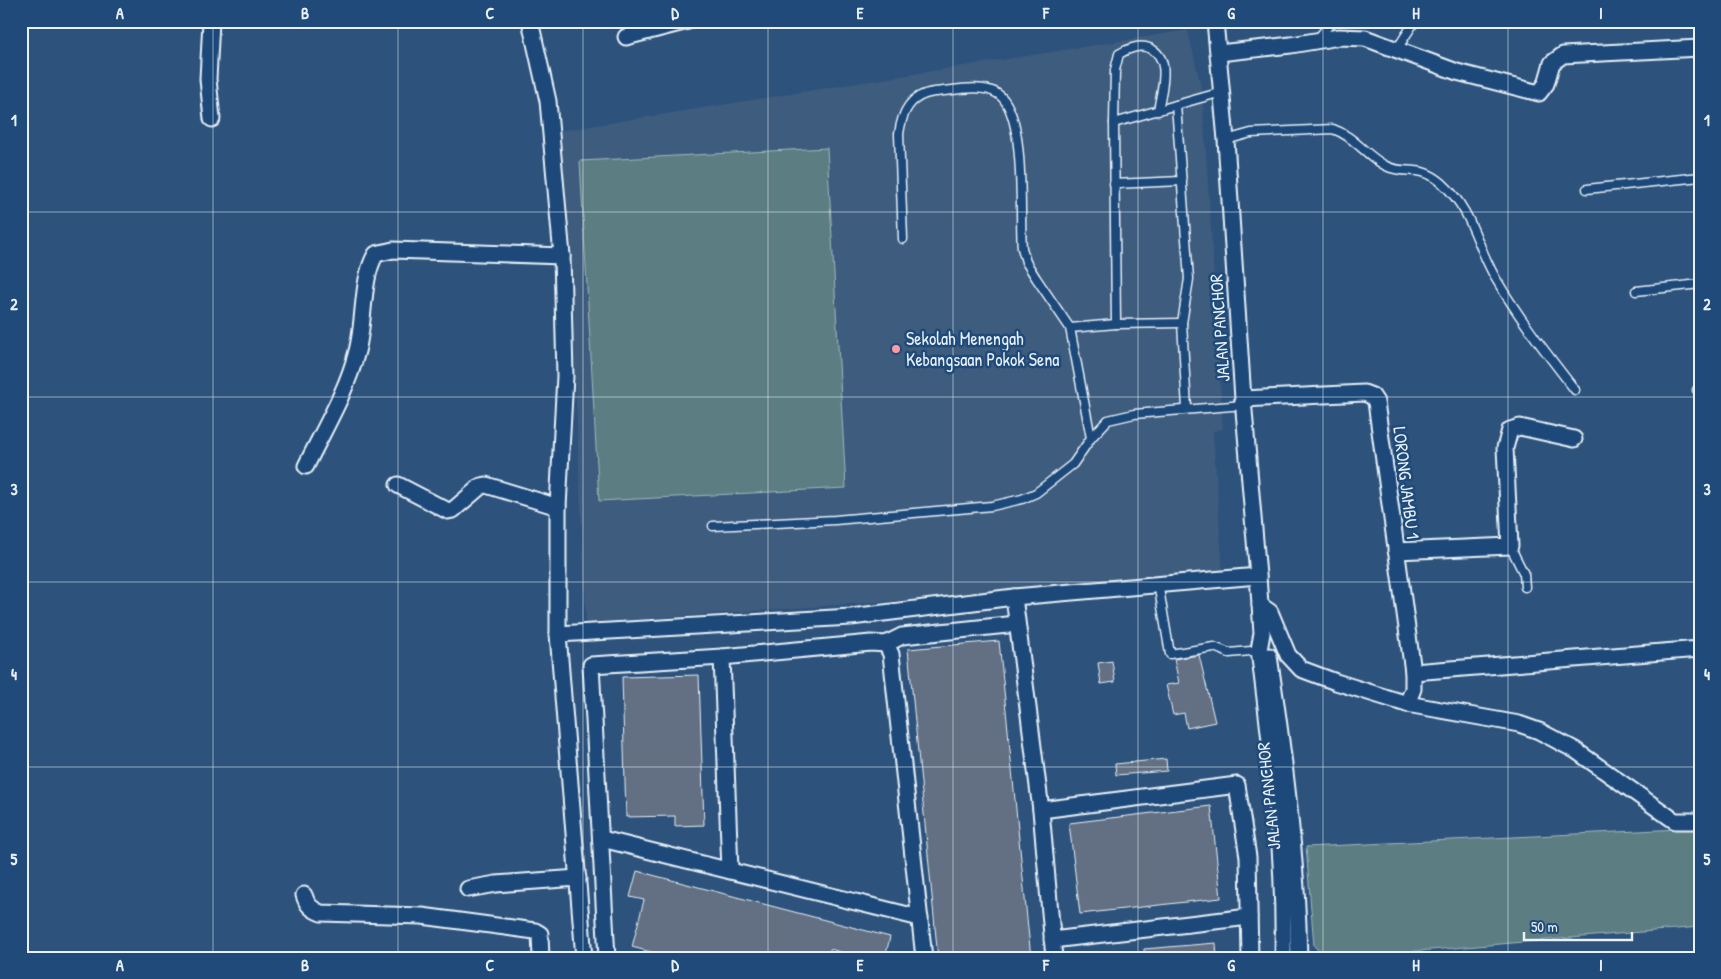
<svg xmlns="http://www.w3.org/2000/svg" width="1721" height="979" viewBox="0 0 1721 979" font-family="'Patrick Hand',sans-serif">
<rect width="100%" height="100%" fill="#2d527c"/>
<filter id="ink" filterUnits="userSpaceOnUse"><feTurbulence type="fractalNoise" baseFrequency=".02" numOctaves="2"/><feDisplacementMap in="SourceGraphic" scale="10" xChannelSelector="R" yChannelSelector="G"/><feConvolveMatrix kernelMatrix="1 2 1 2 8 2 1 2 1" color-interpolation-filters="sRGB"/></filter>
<g filter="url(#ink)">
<path fill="#3e5b7e" d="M 1188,30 L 1202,91 L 1212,242 L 1223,429 L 1213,431 L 1223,572 L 896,601 L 586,623 L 570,269 L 559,131 Z"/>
<g fill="#5c7e82" stroke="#a2b8bd">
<path d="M 827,148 L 846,488 L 599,501 L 580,161 Z"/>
<path d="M 1700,828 L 1700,927 L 1336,958 L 1326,958 L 1314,946 L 1306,847 Z"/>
</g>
<g fill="#647083" stroke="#e8f1f8">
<path d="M 999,641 L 1031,958 L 938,958 L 908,649 Z"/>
<path d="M 1199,655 L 1215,722 L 1187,728 L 1184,713 L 1173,715 L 1166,685 L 1179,683 L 1174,659 Z"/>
<path d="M 1112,661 L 1115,682 L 1101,684 L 1098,663 Z"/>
<path d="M 699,675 L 704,825 L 675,826 L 675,816 L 626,817 L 622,677 Z"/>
<path d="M 1166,759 L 1167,771 L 1116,775 L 1115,764 Z"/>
<path d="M 1211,806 L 1221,898 L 1080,914 L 1069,823 Z"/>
<path d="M 637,871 L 890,937 L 885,958 L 861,958 L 830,949 L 829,958 L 674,958 L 632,947 L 644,900 L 630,897 Z"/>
<path d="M 1216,943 L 1217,958 L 1144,958 L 1144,949 Z"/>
</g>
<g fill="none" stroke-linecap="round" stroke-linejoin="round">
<g stroke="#e8f1f8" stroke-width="11">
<g id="lane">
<path d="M 1317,40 L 1332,21"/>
<path d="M 1397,49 L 1415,21"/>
<path d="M 1114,123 L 1115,70 L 1119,54 C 1127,49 1140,44 1149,48 C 1173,57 1161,91 1158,111"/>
<path d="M 1226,140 L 1251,133 L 1333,129 C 1354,136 1366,156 1386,166 C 1406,176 1419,163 1442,183 C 1473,211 1476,245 1496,279 C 1519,318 1547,354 1575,390"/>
<path d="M 1114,184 L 1182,181"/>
<path d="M 1587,189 L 1700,177"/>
<path d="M 903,239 L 899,134 C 902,112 910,95 934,92 C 952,91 982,83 998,94 C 1027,113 1019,214 1022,248 L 1026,262 L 1036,278 L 1070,328 L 1091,438"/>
<path d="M 1636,291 L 1700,284"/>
<path d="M 1116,324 L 1114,123 L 1176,105"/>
<path d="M 1070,328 L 1116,324 L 1182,323"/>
<path d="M 1697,390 L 1700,390"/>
<path d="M 1187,409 L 1182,323 L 1189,279 L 1176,105 L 1222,92"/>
<path d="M 713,526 L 835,520 L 992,506 L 1022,499 L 1036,493 L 1073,464 L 1091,438 L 1108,420 L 1134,414 L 1244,405"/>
<path d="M 1510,546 L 1524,574 L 1525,587"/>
<path d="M 1158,583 L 1170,654 L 1214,647 L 1229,653 L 1262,650"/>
</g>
</g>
<g stroke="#e8f1f8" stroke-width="19">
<g id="street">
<path d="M 211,21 L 208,79 L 212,119"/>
<path d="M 530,21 L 548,101 L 562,256 L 565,376 L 558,507 L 558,634 L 584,958"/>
<path d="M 1215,21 L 1226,140 L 1243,399 L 1258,576 L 1262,633 L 1259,650 C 1272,753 1285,854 1283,958"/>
<path d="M 626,37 L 688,21"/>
<path d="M 1219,53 L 1291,45 L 1339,37 L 1365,38 L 1457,72 L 1539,93 L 1546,84 L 1552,63 L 1563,55 L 1700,48"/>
<path d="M 1243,399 L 1364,393 L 1372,396 L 1376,402 L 1413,672 L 1413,689 L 1407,704"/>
<path d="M 306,466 C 324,429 347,391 357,351 C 365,322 361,278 376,254 L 393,250 L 562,256"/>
<path d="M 398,485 L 448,511 L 453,510 L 481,486 L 486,485 L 558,507"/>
<path d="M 1396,551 L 1510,546 L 1505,448 L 1510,430 L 1520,427 L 1574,439"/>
<path d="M 1014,597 L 1041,810 L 1054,958"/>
<path d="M 1260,605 L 1270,612 L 1288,655 L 1301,669 L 1336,682 L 1407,704 L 1519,724 L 1539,731 L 1575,750 L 1675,821 L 1700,821"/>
<path d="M 558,634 L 851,617 L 1014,597 L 1258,576"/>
<path d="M 886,644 L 902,636 L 1017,624"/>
<path d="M 1269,656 C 1284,756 1297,856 1299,958"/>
<path d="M 1413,672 L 1700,649"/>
<path d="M 1041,810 L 1237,785 L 1248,857 L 1250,958"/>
<path d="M 602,839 L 920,918"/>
<path d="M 730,871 L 722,657 L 871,643 L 886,644 L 891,654 L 924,958"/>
<path d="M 468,889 L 496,884 L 578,878"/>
<path d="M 304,895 C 307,905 311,909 321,913 L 422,916 L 535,931 L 540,934 L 541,958"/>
<path d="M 1052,940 L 1249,917"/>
<path d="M 607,958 L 591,665 L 722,657"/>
</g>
</g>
<use href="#lane" stroke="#1f4a7a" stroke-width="8"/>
<use href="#street" stroke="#1f4a7a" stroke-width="15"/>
</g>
</g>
<path fill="none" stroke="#e8f1f8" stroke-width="1" stroke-opacity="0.55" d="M 213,21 L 213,958M 398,21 L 398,958M 583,21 L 583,958M 768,21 L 768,958M 953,21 L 953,958M 1138,21 L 1138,958M 1323,21 L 1323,958M 1508,21 L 1508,958M 21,212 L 1700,212M 21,397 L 1700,397M 21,582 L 1700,582M 21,767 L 1700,767"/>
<circle fill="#ff9aa2" stroke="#1f4a7a" stroke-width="2" cx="896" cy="349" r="5"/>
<g text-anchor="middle" stroke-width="5" stroke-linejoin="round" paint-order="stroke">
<g font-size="18" fill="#e8f1f8" stroke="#1f4a7a">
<text transform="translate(1220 328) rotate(-94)" y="6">JALAN PANCHOR</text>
<text transform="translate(1406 483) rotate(83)" y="6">LORONG JAMBU 1</text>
<text transform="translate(1269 796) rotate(-96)" y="6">JALAN PANCHOR</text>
</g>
<g font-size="18" fill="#e8f1f8" stroke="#1f4a7a" text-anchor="start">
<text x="906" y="345">Sekolah Menengah<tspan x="906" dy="21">Kebangsaan Pokok Sena</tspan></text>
</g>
</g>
<rect width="1721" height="979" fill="none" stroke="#1f4a7a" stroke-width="55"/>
<path d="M1524 932v8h108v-8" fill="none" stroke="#e8f1f8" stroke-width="2.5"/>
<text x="1531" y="932" font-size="15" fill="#e8f1f8" stroke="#1f4a7a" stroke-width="4" paint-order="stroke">50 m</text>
<rect x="28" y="28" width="1666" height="924" fill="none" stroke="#e8f1f8" stroke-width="2"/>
<g font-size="16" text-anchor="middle" font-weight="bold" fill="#e8f1f8">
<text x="120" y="19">A</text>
<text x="305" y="19">B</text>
<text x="490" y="19">C</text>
<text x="675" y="19">D</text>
<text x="860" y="19">E</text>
<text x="1046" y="19">F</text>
<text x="1231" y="19">G</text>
<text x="1416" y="19">H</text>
<text x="1601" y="19">I</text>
<text x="14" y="126">1</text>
<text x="1707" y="126">1</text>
<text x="14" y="310">2</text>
<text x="1707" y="310">2</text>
<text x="14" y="495">3</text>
<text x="1707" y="495">3</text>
<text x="14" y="680">4</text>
<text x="1707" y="680">4</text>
<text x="14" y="865">5</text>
<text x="1707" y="865">5</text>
<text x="120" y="971">A</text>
<text x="305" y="971">B</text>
<text x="490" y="971">C</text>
<text x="675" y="971">D</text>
<text x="860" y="971">E</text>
<text x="1046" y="971">F</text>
<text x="1231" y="971">G</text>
<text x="1416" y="971">H</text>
<text x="1601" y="971">I</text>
</g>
</svg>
